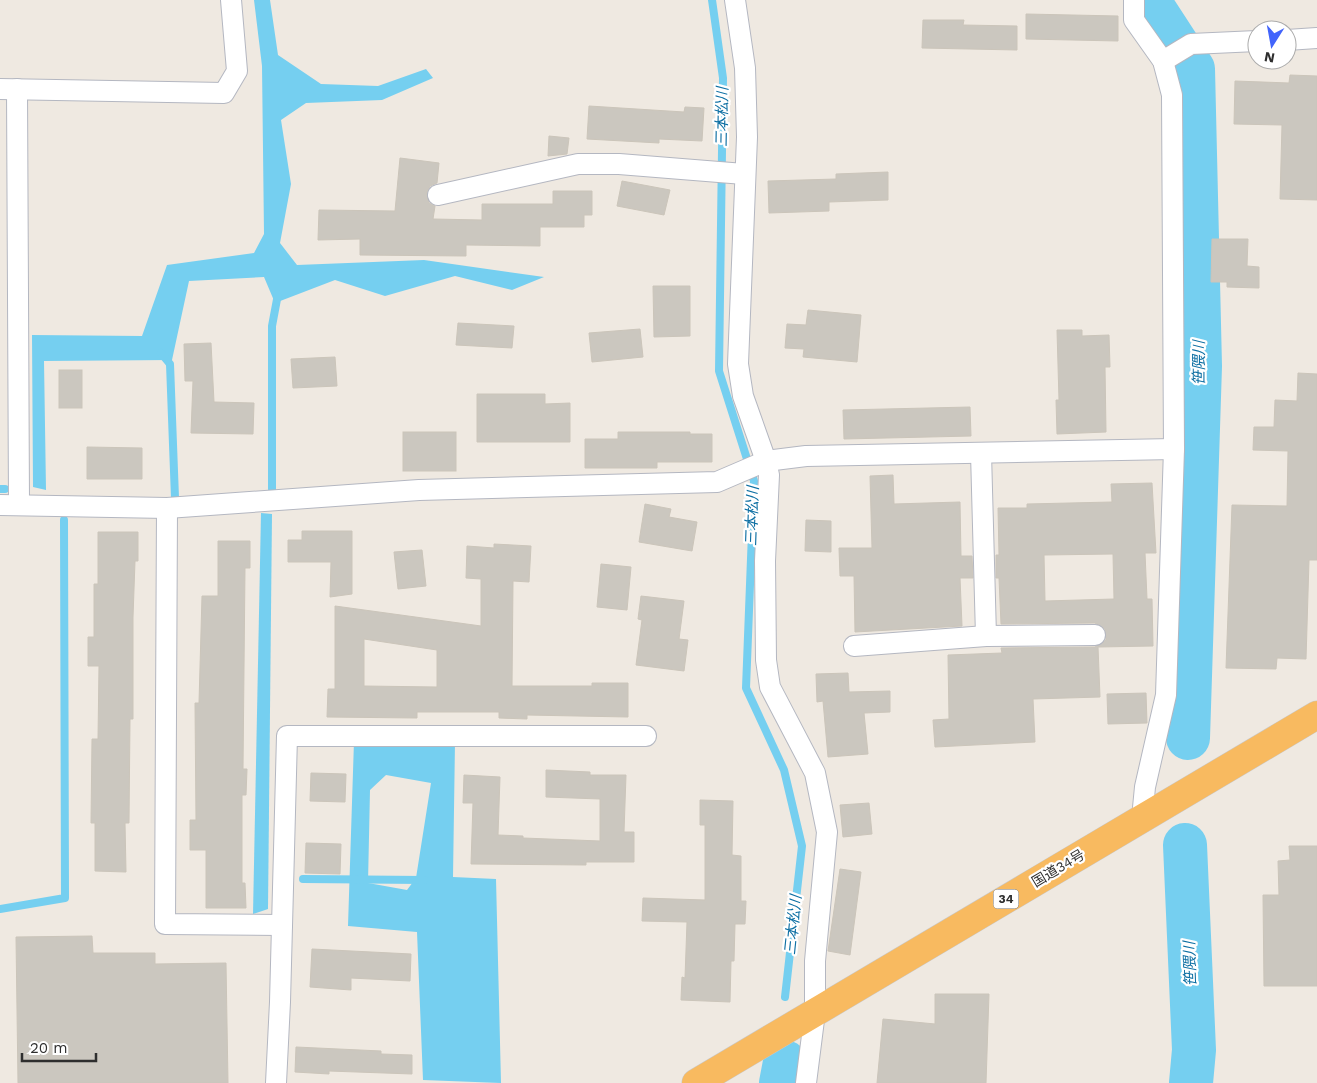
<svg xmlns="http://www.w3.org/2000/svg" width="1317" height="1083" viewBox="0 0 1317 1083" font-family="'Work Sans','Noto Sans JP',sans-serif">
<rect width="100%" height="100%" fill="#efe9e1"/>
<g fill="#75cff0" fill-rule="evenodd">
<path d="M 254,0 L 270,0 L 278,55 L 321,84 L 378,86 L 426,69 L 433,78 L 382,100 L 306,103 L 281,120 L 291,184 L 280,243 L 297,265 L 424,260 L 544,277 L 512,290 L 455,276 L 385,296 L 335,280 L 275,303 L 264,277 L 189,281 L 172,360 L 44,361 L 46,490 L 33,487 L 32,335 L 142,336 L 167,265 L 254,253 L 264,234 L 262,66 Z"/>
<path d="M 261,513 L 272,514 L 268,909 L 253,914 Z"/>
<path d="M 354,741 L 455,742 L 453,877 L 496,879 L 501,1083 L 423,1080 L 417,932 L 348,926 ZM 386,775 L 431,783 L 416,878 L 407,890 L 368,883 L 370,790 Z"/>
</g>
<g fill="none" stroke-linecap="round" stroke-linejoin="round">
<g stroke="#75cff0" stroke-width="8">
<path d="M 712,0 L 723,78 L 719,371 L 754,481 L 746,688 L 784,770 L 802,846 L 785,997"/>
<path d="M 161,353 L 170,364 L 175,498"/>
<path d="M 0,489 L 5,489"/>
<path d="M 272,489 L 272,326 L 278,294"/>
<path d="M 303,879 L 424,880"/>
<path d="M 0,909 L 65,898 L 64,520"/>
</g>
<g stroke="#75cff0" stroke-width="44">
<path d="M 1152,0 L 1152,6 L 1193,69 L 1200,366 L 1188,738"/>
<path d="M 1185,845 L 1194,1050 L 1191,1083"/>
<path d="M 781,1083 L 785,1062"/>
</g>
</g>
<g fill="#cbc7bf" stroke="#cbc5ba" fill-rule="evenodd">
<path d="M 1026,14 L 1118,16 L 1118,41 L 1026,39 Z"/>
<path d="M 923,20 L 964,20 L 963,25 L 1017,26 L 1017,50 L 922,48 Z"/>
<path d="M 1290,75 L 1317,76 L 1317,200 L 1280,199 L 1282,125 L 1234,124 L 1235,81 L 1289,83 Z"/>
<path d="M 589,106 L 684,112 L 685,107 L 704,108 L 702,141 L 659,139 L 659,143 L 587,139 Z"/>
<path d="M 549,136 L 569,138 L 567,154 L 548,156 Z"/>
<path d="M 400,158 L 439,163 L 437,183 L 430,186 L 427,192 L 429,203 L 435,206 L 433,219 L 482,220 L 482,204 L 553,204 L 553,191 L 592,191 L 592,215 L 584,215 L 584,227 L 540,227 L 540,246 L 466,245 L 466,256 L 360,255 L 360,239 L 318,240 L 319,210 L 395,211 Z"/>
<path d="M 888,172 L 888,200 L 829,202 L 829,211 L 769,213 L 768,181 L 836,179 L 836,174 Z"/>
<path d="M 622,181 L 670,190 L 664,215 L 617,206 Z"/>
<path d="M 1212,239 L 1248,239 L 1247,266 L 1259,267 L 1259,288 L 1227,287 L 1227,282 L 1211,282 Z"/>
<path d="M 653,286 L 690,286 L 690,336 L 654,337 Z"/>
<path d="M 808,310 L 861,315 L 857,362 L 803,357 L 804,349 L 785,348 L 787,324 L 806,325 Z"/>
<path d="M 458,323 L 514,326 L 512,348 L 456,345 Z"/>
<path d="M 640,329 L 643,357 L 592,362 L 589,333 Z"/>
<path d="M 1057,330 L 1082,330 L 1082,336 L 1109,335 L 1110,367 L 1105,367 L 1106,432 L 1057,434 L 1056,400 L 1059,400 Z"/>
<path d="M 211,343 L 214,402 L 254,403 L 253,434 L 191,433 L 193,381 L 185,381 L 184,344 Z"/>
<path d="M 335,357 L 337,386 L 293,388 L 291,359 Z"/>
<rect x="59" y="370" width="23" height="38"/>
<path d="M 1298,373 L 1317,374 L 1317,560 L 1309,560 L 1306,659 L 1277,658 L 1276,669 L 1226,668 L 1232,505 L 1287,506 L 1288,451 L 1253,450 L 1254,427 L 1274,427 L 1275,400 L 1297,401 Z"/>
<path d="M 477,394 L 545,394 L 545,404 L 570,403 L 570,442 L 477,442 Z"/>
<path d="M 970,407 L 971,436 L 844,439 L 843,410 Z"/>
<rect x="403" y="432" width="53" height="39"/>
<path d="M 618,432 L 690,432 L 690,434 L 712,434 L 712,462 L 657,462 L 657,468 L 585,468 L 585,439 L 618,439 Z"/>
<path d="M 87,447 L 142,448 L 142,479 L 87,479 Z"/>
<path d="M 893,475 L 894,504 L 960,502 L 961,556 L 972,556 L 973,578 L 960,578 L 962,626 L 855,632 L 854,576 L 840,576 L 839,548 L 872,548 L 870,476 Z"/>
<path d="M 1152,483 L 1156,553 L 1145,553 L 1147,599 L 1152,599 L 1153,646 L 1098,647 L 1100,697 L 1033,699 L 1035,742 L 935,747 L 933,720 L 949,719 L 948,655 L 1002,653 L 1001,648 L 1095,647 L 1106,640 L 1105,629 L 1095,623 L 1001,624 L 999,578 L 996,578 L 996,555 L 999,555 L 998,508 L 1027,508 L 1027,504 L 1112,502 L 1111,484 ZM 1113,554 L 1114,599 L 1045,601 L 1044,555 Z"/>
<path d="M 645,504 L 671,509 L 669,517 L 697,522 L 692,551 L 639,542 Z"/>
<path d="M 806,520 L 831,521 L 831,552 L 805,551 Z"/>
<path d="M 302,531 L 352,531 L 352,594 L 330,597 L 331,562 L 288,562 L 288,540 L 302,540 Z"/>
<path d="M 98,532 L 138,532 L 138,561 L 135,561 L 133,617 L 133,719 L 130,719 L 129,823 L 125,823 L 126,872 L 95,871 L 95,823 L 91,823 L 92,739 L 98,739 L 99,666 L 88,666 L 88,637 L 94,637 L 94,584 L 98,584 Z"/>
<path d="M 218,541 L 250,541 L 250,568 L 245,568 L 243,769 L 247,769 L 246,795 L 242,795 L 242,883 L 245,883 L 246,908 L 206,908 L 206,850 L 190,850 L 190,820 L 196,820 L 195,703 L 199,703 L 202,596 L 218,596 Z"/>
<path d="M 494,544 L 531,546 L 529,582 L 513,581 L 512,686 L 592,686 L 592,683 L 628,683 L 628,717 L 527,715 L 527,719 L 499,718 L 499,712 L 417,712 L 417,718 L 327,717 L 328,689 L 335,689 L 335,606 L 481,626 L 481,579 L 466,578 L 467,546 L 494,548 ZM 364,639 L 437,650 L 437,687 L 364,686 Z"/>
<path d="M 422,550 L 426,586 L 398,589 L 394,552 Z"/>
<path d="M 601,564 L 631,567 L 627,610 L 597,607 Z"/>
<path d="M 641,596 L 684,601 L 679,639 L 688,640 L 684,671 L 636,665 L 642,620 L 638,619 Z"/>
<path d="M 848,673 L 849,692 L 890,691 L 890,712 L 864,713 L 868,754 L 828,757 L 823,701 L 817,702 L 816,674 Z"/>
<path d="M 1146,693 L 1147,723 L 1108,724 L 1107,694 Z"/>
<path d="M 546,770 L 590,772 L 590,775 L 626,775 L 624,832 L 634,832 L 634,862 L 586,862 L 586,865 L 471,864 L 473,803 L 463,803 L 464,775 L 500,777 L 498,835 L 523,836 L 523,838 L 600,841 L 600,799 L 546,797 Z"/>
<path d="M 311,773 L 346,774 L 345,802 L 310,801 Z"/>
<path d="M 700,800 L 733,801 L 732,855 L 741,856 L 741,901 L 746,901 L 745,924 L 735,924 L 734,961 L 731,961 L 730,1002 L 681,1000 L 682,977 L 685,978 L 687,922 L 642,921 L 643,898 L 705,900 L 705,825 L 700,825 Z"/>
<path d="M 869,803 L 872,834 L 843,837 L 840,805 Z"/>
<path d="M 306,843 L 341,844 L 340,874 L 305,873 Z"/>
<path d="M 1289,846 L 1317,846 L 1317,986 L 1264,986 L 1263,895 L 1279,895 L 1278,861 L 1290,860 Z"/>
<path d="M 840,869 L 861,872 L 850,955 L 828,951 Z"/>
<path d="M 92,936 L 93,953 L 155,953 L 155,964 L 226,963 L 228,1083 L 18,1083 L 16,937 Z"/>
<path d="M 312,949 L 411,954 L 410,981 L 351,978 L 351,990 L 310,987 Z"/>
<path d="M 935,994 L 989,994 L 986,1083 L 877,1083 L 883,1019 L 935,1024 Z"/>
<path d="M 296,1047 L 381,1051 L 381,1054 L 412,1055 L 412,1074 L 329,1071 L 329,1074 L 295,1072 Z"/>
</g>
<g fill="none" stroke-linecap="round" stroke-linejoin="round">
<g stroke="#b4b7c1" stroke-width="22">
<g id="minor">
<path d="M 735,0 L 745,68 L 747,137 L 738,364 L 743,396 L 766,461 L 769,475 L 765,561 L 766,660 L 770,687 L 815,773 L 827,832 L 815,961 L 815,1012 L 806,1083"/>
<path d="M 1134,0 L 1134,20 L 1163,61 L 1172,95 L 1174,449 L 1166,695 L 1145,787 L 1142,818"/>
<path d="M 1287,40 L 1317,38"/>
<path d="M 1163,61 L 1191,44 L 1257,41"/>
<path d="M 0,89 L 224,93 L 237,71 L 231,0"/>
<path d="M 17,89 L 19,504"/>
<path d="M 438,195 L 578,164 L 619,164 L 744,174"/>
<path d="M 981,453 L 986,636"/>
<path d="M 0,505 L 167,508 L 419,490 L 717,482 L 766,461 L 806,456 L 1174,449"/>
<path d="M 167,508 L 165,924 L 282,925"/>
<path d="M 854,646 L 986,636 L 1095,635"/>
<path d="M 276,1083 L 280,1002 L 287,736 L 646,736"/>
</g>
</g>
<g stroke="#c9c9c9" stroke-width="29">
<path id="trunk" d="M 696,1083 L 1317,715"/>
</g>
<use href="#minor" stroke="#fff" stroke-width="20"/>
<use href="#trunk" stroke="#f8ba60" stroke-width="28"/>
</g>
<g text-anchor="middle" stroke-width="4.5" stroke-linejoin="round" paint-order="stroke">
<rect fill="#fff" stroke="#6d6d6d" stroke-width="1" x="993.5" y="889.5" width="25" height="19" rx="4"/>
<g font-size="12" font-weight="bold" fill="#2e2e2e">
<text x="1006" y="903">34</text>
</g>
<g font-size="14" fill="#2e2e2e" stroke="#fff">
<text transform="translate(1058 868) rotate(-31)" y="5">国道34号</text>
</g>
<g font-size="15" font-style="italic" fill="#0d6fa3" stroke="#fff">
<text transform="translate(722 117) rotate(-89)" y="5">三本松川</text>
<text transform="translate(1199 363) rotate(-90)" y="5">笹隈川</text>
<text transform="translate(752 516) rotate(-88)" y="5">三本松川</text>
<text transform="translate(793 925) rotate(-84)" y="5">三本松川</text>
<text transform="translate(1190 964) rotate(-92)" y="5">笹隈川</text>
</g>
</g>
<g transform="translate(1272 45) rotate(191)"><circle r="24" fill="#ffffff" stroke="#ababab"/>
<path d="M0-4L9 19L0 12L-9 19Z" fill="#4264fb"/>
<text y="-8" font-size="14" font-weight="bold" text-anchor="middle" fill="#2e2e2e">N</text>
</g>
<path d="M22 1053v8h74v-8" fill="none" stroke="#2e2e2e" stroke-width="2.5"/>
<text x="30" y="1053" font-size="15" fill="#2e2e2e" stroke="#ffffff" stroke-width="4" paint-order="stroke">20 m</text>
</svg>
